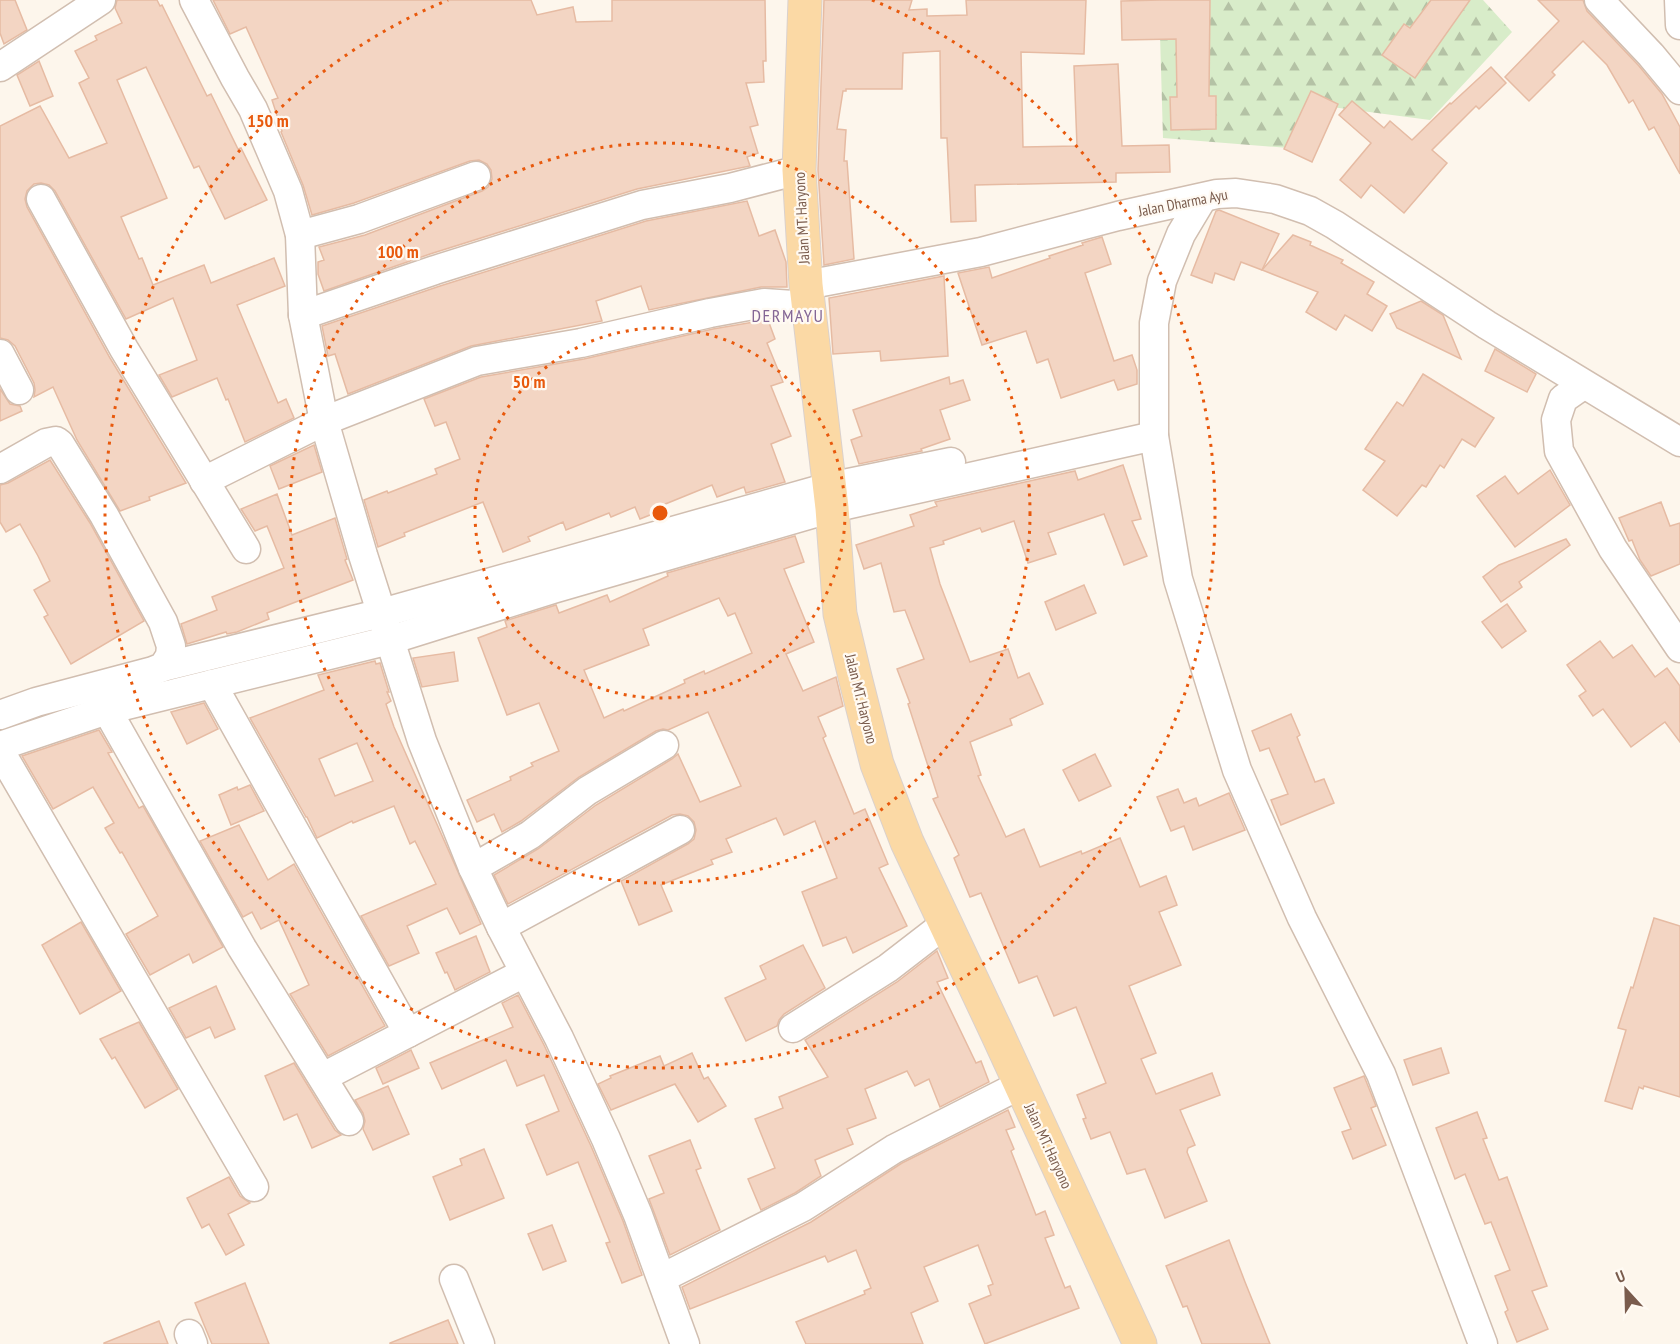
<svg xmlns="http://www.w3.org/2000/svg" width="1680" height="1344" viewBox="0 0 1680 1344" font-family="'PT Sans Narrow',sans-serif">
<defs>
<pattern id="forest-firs" width="22" height="20" patternUnits="userSpaceOnUse" patternTransform="scale(1.5)"><rect width="22" height="20" fill="#d8ecc9"/><path d="M5 1l3.5 6h-7zM16 11l3.5 6h-7z" fill="#b4c2a5"/></pattern>
</defs>
<rect width="100%" height="100%" fill="#fdf6ec"/>
<path fill="url(#forest-firs)" d="M 1159,0 L 1483,0 L 1512,32 L 1430,120 L 1324,106 L 1289,148 L 1163,138 Z"/>
<g fill="#f3d5c3" stroke="#e6bba3" stroke-width="1.5" fill-rule="evenodd">
<path d="M 0,0 L 15,0 L 27,30 L 4,44 L 0,33 Z"/>
<path d="M 117,0 L 157,0 L 160,6 L 162,5 L 207,96 L 211,94 L 238,149 L 241,148 L 267,200 L 225,219 L 199,166 L 194,168 L 146,67 L 117,80 L 167,198 L 121,217 L 139,259 L 142,258 L 153,285 L 204,265 L 211,283 L 274,258 L 285,286 L 237,305 L 278,403 L 286,399 L 294,418 L 245,442 L 228,399 L 226,400 L 217,378 L 172,397 L 159,375 L 197,360 L 173,298 L 126,319 L 55,191 L 49,185 L 41,183 L 34,184 L 27,191 L 25,199 L 27,207 L 110,358 L 186,483 L 149,497 L 150,500 L 120,511 L 77,440 L 53,387 L 34,397 L 35,390 L 34,383 L 15,346 L 8,340 L 0,338 L 0,126 L 40,106 L 69,158 L 107,143 L 79,83 L 89,78 L 75,51 L 97,40 L 95,36 L 122,23 L 115,8 Z"/>
<path d="M 213,0 L 531,0 L 537,15 L 573,7 L 576,22 L 612,21 L 612,0 L 765,0 L 766,61 L 763,61 L 764,82 L 746,83 L 758,125 L 750,127 L 758,153 L 747,157 L 750,166 L 637,189 L 430,254 L 324,291 L 318,274 L 318,262 L 324,260 L 319,247 L 365,235 L 482,191 L 488,187 L 492,179 L 491,170 L 487,164 L 479,160 L 470,161 L 354,203 L 312,215 L 303,185 L 281,132 L 282,131 L 272,100 L 278,98 L 246,27 L 230,34 Z"/>
<path d="M 824,0 L 912,0 L 909,10 L 927,9 L 927,16 L 967,15 L 966,0 L 1086,0 L 1084,54 L 1021,52 L 1023,147 L 1077,146 L 1074,66 L 1118,64 L 1122,146 L 1169,145 L 1170,172 L 1116,173 L 1116,182 L 975,185 L 976,221 L 951,222 L 947,138 L 941,138 L 940,51 L 903,53 L 902,89 L 846,89 L 846,91 L 843,91 L 837,129 L 846,130 L 844,161 L 847,161 L 854,259 L 824,265 L 818,170 Z"/>
<path d="M 1161,0 L 1210,0 L 1209,96 L 1216,96 L 1216,129 L 1171,130 L 1170,97 L 1177,97 L 1176,39 L 1122,40 L 1121,1 Z"/>
<path d="M 1431,0 L 1470,0 L 1415,78 L 1382,55 L 1404,24 L 1410,28 Z"/>
<path d="M 1538,0 L 1583,0 L 1587,11 L 1639,66 L 1662,94 L 1680,127 L 1680,174 L 1654,127 L 1649,130 L 1633,100 L 1629,103 L 1607,65 L 1583,41 L 1552,72 L 1555,75 L 1529,101 L 1505,77 L 1559,21 Z"/>
<path d="M 39,61 L 53,96 L 30,106 L 17,75 Z"/>
<path d="M 1491,67 L 1506,83 L 1479,109 L 1476,106 L 1432,150 L 1447,163 L 1404,213 L 1371,185 L 1361,198 L 1340,180 L 1371,143 L 1339,115 L 1352,101 L 1384,128 L 1390,121 L 1412,140 L 1450,103 L 1451,104 Z"/>
<path d="M 1311,91 L 1338,104 L 1312,162 L 1284,149 Z"/>
<path d="M 747,201 L 759,236 L 775,230 L 786,262 L 787,287 L 761,287 L 649,310 L 641,286 L 596,301 L 602,321 L 471,346 L 348,394 L 335,354 L 328,356 L 322,326 L 440,286 L 646,221 Z"/>
<path d="M 1219,210 L 1279,234 L 1262,270 L 1241,262 L 1234,280 L 1215,273 L 1212,283 L 1191,275 L 1216,211 Z"/>
<path d="M 1293,235 L 1311,242 L 1310,245 L 1343,260 L 1341,263 L 1374,282 L 1367,294 L 1387,306 L 1372,331 L 1345,315 L 1336,330 L 1306,312 L 1318,292 L 1262,270 Z"/>
<path d="M 1102,237 L 1111,264 L 1085,273 L 1114,361 L 1132,355 L 1137,370 L 1137,384 L 1118,390 L 1114,380 L 1061,398 L 1048,359 L 1037,363 L 1026,331 L 982,345 L 958,273 L 989,267 L 992,278 L 1050,258 L 1049,256 L 1083,245 L 1082,243 Z"/>
<path d="M 944,276 L 948,356 L 881,361 L 880,351 L 833,354 L 829,298 Z"/>
<path d="M 1421,301 L 1443,315 L 1461,359 L 1397,328 L 1390,314 Z"/>
<path d="M 765,320 L 768,320 L 775,339 L 767,343 L 783,382 L 771,386 L 791,436 L 771,444 L 785,482 L 746,493 L 744,487 L 717,497 L 712,485 L 658,507 L 660,511 L 640,519 L 635,507 L 611,517 L 609,513 L 566,530 L 563,522 L 528,537 L 530,541 L 503,552 L 483,502 L 404,533 L 405,536 L 378,547 L 364,500 L 387,491 L 388,493 L 437,474 L 435,469 L 460,459 L 446,422 L 435,426 L 424,399 L 481,377 L 584,359 L 713,329 Z"/>
<path d="M 1495,349 L 1536,374 L 1527,392 L 1485,371 Z"/>
<path d="M 1423,374 L 1494,418 L 1475,447 L 1462,439 L 1444,468 L 1440,465 L 1426,487 L 1422,485 L 1397,516 L 1363,490 L 1385,461 L 1365,449 L 1397,402 L 1403,406 Z"/>
<path d="M 949,377 L 950,384 L 963,380 L 970,400 L 940,410 L 950,439 L 921,449 L 922,451 L 859,464 L 851,440 L 862,436 L 853,410 Z"/>
<path d="M 0,389 L 10,404 L 20,406 L 22,411 L 0,421 Z"/>
<path d="M 314,445 L 322,472 L 279,489 L 270,466 Z"/>
<path d="M 50,460 L 90,523 L 144,621 L 71,664 L 44,617 L 48,615 L 34,590 L 50,581 L 38,556 L 20,524 L 6,532 L 0,522 L 0,485 L 8,483 Z"/>
<path d="M 1123,465 L 1141,519 L 1132,521 L 1147,556 L 1124,565 L 1104,514 L 1048,533 L 1056,554 L 1028,563 L 1014,521 L 982,532 L 980,528 L 943,541 L 944,544 L 930,548 L 940,584 L 970,662 L 1008,649 L 1018,678 L 1029,673 L 1043,704 L 1010,719 L 1012,725 L 970,742 L 981,775 L 978,776 L 1006,837 L 1024,829 L 1040,867 L 1081,851 L 1082,854 L 1120,838 L 1140,887 L 1166,876 L 1177,905 L 1159,912 L 1181,965 L 1129,986 L 1156,1053 L 1141,1059 L 1156,1094 L 1212,1073 L 1220,1095 L 1180,1110 L 1195,1145 L 1188,1148 L 1187,1152 L 1207,1201 L 1165,1218 L 1145,1169 L 1127,1174 L 1110,1132 L 1091,1139 L 1083,1119 L 1086,1118 L 1077,1095 L 1106,1083 L 1076,1007 L 1054,1016 L 1037,976 L 1019,983 L 981,893 L 970,897 L 954,858 L 959,855 L 933,799 L 938,797 L 908,704 L 910,703 L 897,669 L 924,659 L 905,610 L 894,612 L 881,563 L 864,569 L 856,545 L 914,526 L 910,515 L 937,506 L 935,502 L 1075,471 L 1078,480 Z"/>
<path d="M 1550,470 L 1570,505 L 1515,547 L 1477,496 L 1505,476 L 1518,494 Z"/>
<path d="M 277,494 L 292,535 L 335,518 L 347,559 L 345,560 L 353,580 L 267,613 L 269,619 L 237,632 L 227,634 L 226,632 L 187,644 L 181,624 L 217,610 L 212,597 L 284,568 L 267,526 L 255,531 L 241,509 Z"/>
<path d="M 1661,502 L 1670,526 L 1680,523 L 1680,564 L 1651,576 L 1640,560 L 1632,540 L 1629,541 L 1619,518 Z"/>
<path d="M 795,536 L 804,562 L 784,569 L 814,642 L 786,654 L 803,691 L 836,677 L 843,706 L 818,717 L 826,736 L 823,738 L 854,814 L 865,809 L 888,864 L 879,868 L 907,926 L 853,953 L 846,937 L 823,946 L 802,892 L 837,878 L 815,821 L 784,835 L 776,818 L 726,839 L 732,852 L 711,860 L 713,864 L 661,885 L 672,911 L 639,925 L 621,881 L 688,844 L 694,839 L 696,830 L 694,822 L 688,816 L 680,814 L 672,815 L 508,904 L 494,875 L 538,849 L 596,805 L 672,759 L 678,754 L 700,802 L 741,786 L 708,712 L 668,730 L 663,729 L 656,731 L 579,777 L 521,821 L 502,832 L 494,814 L 477,822 L 467,800 L 511,780 L 510,777 L 533,766 L 531,763 L 559,751 L 539,703 L 507,715 L 478,638 L 507,627 L 505,621 L 556,605 L 559,613 L 607,595 L 610,602 L 668,576 L 667,573 ZM 719,598 L 728,616 L 735,613 L 752,653 L 705,674 L 704,671 L 684,680 L 685,683 L 624,711 L 623,709 L 604,718 L 584,670 L 649,645 L 643,629 Z"/>
<path d="M 1566,539 L 1570,545 L 1519,582 L 1522,587 L 1501,602 L 1483,577 L 1499,565 Z"/>
<path d="M 1084,585 L 1096,613 L 1056,630 L 1045,602 Z"/>
<path d="M 1507,604 L 1526,631 L 1502,648 L 1482,622 Z"/>
<path d="M 1600,641 L 1613,658 L 1632,645 L 1655,677 L 1667,668 L 1680,686 L 1680,742 L 1665,722 L 1631,747 L 1603,709 L 1593,716 L 1579,696 L 1586,691 L 1567,665 Z"/>
<path d="M 454,652 L 458,681 L 422,687 L 413,658 Z"/>
<path d="M 375,661 L 376,664 L 380,663 L 389,692 L 387,692 L 391,701 L 386,704 L 394,727 L 481,924 L 460,934 L 447,908 L 407,926 L 419,953 L 389,966 L 361,916 L 436,884 L 415,841 L 410,844 L 394,806 L 353,823 L 352,821 L 317,838 L 307,817 L 306,817 L 250,718 L 324,690 L 318,675 ZM 357,743 L 373,781 L 335,796 L 319,759 Z"/>
<path d="M 204,703 L 218,729 L 187,744 L 171,712 Z"/>
<path d="M 1291,714 L 1300,735 L 1297,737 L 1315,782 L 1324,779 L 1334,803 L 1281,825 L 1271,800 L 1288,794 L 1269,748 L 1260,751 L 1252,731 Z"/>
<path d="M 99,730 L 112,752 L 108,753 L 139,808 L 143,806 L 223,947 L 193,963 L 189,954 L 150,975 L 126,934 L 158,916 L 122,852 L 120,853 L 105,828 L 114,823 L 93,787 L 53,809 L 22,756 Z"/>
<path d="M 1095,754 L 1111,786 L 1079,801 L 1063,770 Z"/>
<path d="M 250,785 L 264,811 L 231,825 L 219,795 L 237,787 L 238,790 Z"/>
<path d="M 1178,789 L 1184,803 L 1196,798 L 1199,806 L 1229,793 L 1245,830 L 1193,850 L 1184,826 L 1171,831 L 1157,797 Z"/>
<path d="M 239,825 L 268,880 L 294,864 L 385,1026 L 328,1056 L 290,994 L 309,985 L 279,920 L 261,929 L 252,912 L 243,917 L 200,841 Z"/>
<path d="M 1654,918 L 1680,926 L 1680,1097 L 1644,1086 L 1643,1089 L 1639,1087 L 1632,1109 L 1605,1101 L 1626,1030 L 1618,1028 L 1631,987 L 1633,988 Z"/>
<path d="M 81,922 L 121,991 L 80,1014 L 42,945 Z"/>
<path d="M 476,936 L 490,972 L 455,990 L 447,972 L 445,973 L 436,953 Z"/>
<path d="M 803,945 L 825,988 L 784,1014 L 779,1020 L 777,1026 L 746,1041 L 725,998 L 766,979 L 760,966 Z"/>
<path d="M 937,951 L 948,978 L 937,982 L 976,1063 L 981,1061 L 989,1082 L 940,1107 L 929,1079 L 915,1086 L 907,1071 L 865,1089 L 876,1118 L 847,1129 L 853,1144 L 815,1160 L 821,1176 L 795,1193 L 761,1210 L 748,1179 L 775,1168 L 755,1119 L 783,1108 L 779,1097 L 828,1077 L 805,1040 L 897,982 Z"/>
<path d="M 216,986 L 235,1029 L 215,1038 L 210,1027 L 186,1038 L 169,1008 Z"/>
<path d="M 518,995 L 544,1045 L 591,1146 L 623,1221 L 642,1275 L 622,1283 L 606,1243 L 610,1242 L 578,1162 L 547,1175 L 526,1125 L 559,1111 L 544,1075 L 517,1086 L 506,1060 L 442,1089 L 430,1063 L 513,1027 L 502,1003 Z"/>
<path d="M 139,1022 L 178,1089 L 145,1108 L 115,1057 L 112,1059 L 100,1039 Z"/>
<path d="M 1441,1048 L 1449,1073 L 1413,1085 L 1404,1060 Z"/>
<path d="M 411,1050 L 419,1068 L 383,1084 L 376,1068 Z"/>
<path d="M 692,1053 L 704,1079 L 708,1077 L 726,1106 L 698,1122 L 675,1084 L 611,1110 L 598,1084 L 611,1078 L 610,1076 L 660,1056 L 664,1066 Z"/>
<path d="M 294,1063 L 335,1130 L 341,1135 L 312,1148 L 297,1114 L 284,1120 L 265,1076 Z"/>
<path d="M 1364,1076 L 1376,1106 L 1371,1108 L 1386,1145 L 1353,1159 L 1342,1132 L 1351,1129 L 1334,1088 Z"/>
<path d="M 388,1086 L 409,1134 L 373,1150 L 363,1129 L 365,1121 L 363,1113 L 355,1100 Z"/>
<path d="M 1008,1110 L 1015,1127 L 1006,1130 L 1014,1149 L 1011,1151 L 1036,1215 L 1045,1211 L 1054,1235 L 1045,1238 L 1065,1288 L 1070,1286 L 1079,1308 L 985,1344 L 969,1304 L 991,1295 L 988,1286 L 993,1284 L 978,1245 L 924,1267 L 938,1301 L 911,1313 L 923,1344 L 806,1344 L 796,1322 L 865,1294 L 864,1291 L 871,1288 L 856,1250 L 828,1262 L 825,1256 L 690,1309 L 682,1287 L 811,1222 L 902,1163 Z"/>
<path d="M 1477,1112 L 1487,1138 L 1483,1139 L 1499,1180 L 1507,1177 L 1547,1286 L 1532,1291 L 1548,1329 L 1517,1342 L 1505,1312 L 1508,1310 L 1495,1276 L 1510,1270 L 1491,1222 L 1485,1224 L 1465,1174 L 1455,1179 L 1436,1128 Z"/>
<path d="M 690,1140 L 701,1168 L 696,1170 L 720,1230 L 670,1255 L 649,1199 L 664,1193 L 649,1156 Z"/>
<path d="M 484,1149 L 504,1198 L 450,1220 L 433,1177 L 462,1165 L 460,1159 Z"/>
<path d="M 229,1177 L 240,1196 L 250,1203 L 228,1214 L 244,1245 L 226,1255 L 209,1224 L 202,1228 L 187,1198 Z"/>
<path d="M 552,1225 L 566,1261 L 543,1270 L 528,1234 Z"/>
<path d="M 1229,1240 L 1245,1282 L 1270,1344 L 1202,1344 L 1187,1306 L 1183,1307 L 1166,1266 Z"/>
<path d="M 245,1283 L 269,1344 L 212,1344 L 195,1303 Z"/>
<path d="M 448,1320 L 458,1344 L 390,1344 L 390,1343 Z"/>
<path d="M 159,1321 L 168,1344 L 104,1344 L 104,1343 Z"/>
</g>
<g fill="none" stroke-linecap="round" stroke-linejoin="round">
<g stroke="#d1beb0" stroke-width="31">
<g id="minor">
<path d="M 194,0 L 235,78 L 253,109 L 288,191 L 300,235 L 303,315 L 324,421 L 363,555 L 422,741 L 473,868 L 501,927 L 559,1038 L 606,1139 L 638,1215 L 685,1344"/>
<path d="M 1599,0 L 1651,55 L 1680,90"/>
<path d="M 1679,0 L 1680,25"/>
<path d="M 0,67 L 101,0"/>
<path d="M 41,199 L 124,349 L 246,549"/>
<path d="M 1202,199 L 1181,234 L 1162,281 L 1154,323 L 1154,436 L 1178,579 L 1237,770 L 1302,918 L 1381,1074 L 1483,1344"/>
<path d="M 300,235 L 359,219 L 476,176"/>
<path d="M 806,285 L 981,252 L 1118,216 L 1217,194 L 1236,193 L 1275,199 L 1310,211 L 1335,225 L 1487,325 L 1680,442"/>
<path d="M 303,315 L 435,270 L 642,205 L 730,188 L 799,170"/>
<path d="M 0,354 L 19,390"/>
<path d="M 1583,385 L 1563,399 L 1556,420 L 1559,451 L 1613,549 L 1680,648"/>
<path d="M 0,469 L 46,443 L 56,441 L 60,444 L 104,515 L 163,622 L 171,646 L 170,656 L 163,667 L 153,671 L 36,702 L 0,715"/>
<path d="M 204,481 L 324,421 L 477,361 L 581,343 L 710,313 L 764,303 L 808,306"/>
<path d="M 163,667 L 382,613 L 829,487 L 951,462"/>
<path d="M 212,684 L 408,1033"/>
<path d="M 107,710 L 242,948 L 349,1121"/>
<path d="M 0,746 L 107,710 L 390,640 L 553,589 L 832,508 L 1154,436"/>
<path d="M 0,751 L 254,1187"/>
<path d="M 473,868 L 530,835 L 587,791 L 664,745"/>
<path d="M 501,927 L 680,830"/>
<path d="M 793,1028 L 888,968 L 945,924"/>
<path d="M 323,1077 L 524,973"/>
<path d="M 662,1278 L 803,1207 L 894,1149 L 1020,1085"/>
<path d="M 454,1279 L 480,1344"/>
<path d="M 189,1334 L 193,1344"/>
</g>
</g>
<g stroke="#dad1cd" stroke-width="35">
<path id="primary" d="M 805,0 L 799,170 L 806,285 L 832,508 L 840,614 L 855,677 L 877,764 L 907,842 L 997,1033 L 1140,1344"/>
</g>
<use href="#minor" stroke="#fff" stroke-width="28"/>
<use href="#primary" stroke="#fbd9a5" stroke-width="33"/>
</g>
<g fill="none" stroke="#e8590c" stroke-width="3" stroke-dasharray="3 6">
<circle cx="660" cy="513" r="185"/>
<circle cx="660" cy="513" r="370"/>
<path d="M872 0A555 555 0 1 1 448 0"/>
</g>
<g text-anchor="middle" stroke-width="4.5" stroke-linejoin="round" paint-order="stroke">
<g font-size="15" fill="#7a5c4d" stroke="#fffaf3">
<text transform="translate(1183 203) rotate(-11)" y="5">Jalan Dharma Ayu</text>
<text transform="translate(802 218) rotate(-93)" y="5">Jalan MT. Haryono</text>
<text transform="translate(861 699) rotate(76)" y="5">Jalan MT. Haryono</text>
<text transform="translate(1048 1146) rotate(65)" y="5">Jalan MT. Haryono</text>
</g>
<g font-size="18" letter-spacing="1.5" fill="#846695" stroke="#fffaf3">
<text x="788" y="322">DERMAYU</text>
</g>
</g>
<circle cx="660" cy="513" r="9" fill="#e8590c" stroke="#fffaf3" stroke-width="3"/>
<g font-size="18" text-anchor="middle" font-weight="bold" fill="#e8590c" stroke="#fffaf3" stroke-width="4.5" stroke-linejoin="round" paint-order="stroke">
<text x="268" y="127">150 m</text>
<text x="398" y="258">100 m</text>
<text x="529" y="388">50 m</text>
</g>
<g transform="translate(1626 1290) rotate(338)" stroke="#fffaf3" stroke-width="4.5" paint-order="stroke">
<path d="M0-4.5L10 22L0 15L-10 22Z" fill="#7a5c4d"/>
<text y="-9" font-size="16" font-weight="bold" text-anchor="middle" fill="#7a5c4d">U</text>
</g>
</svg>
